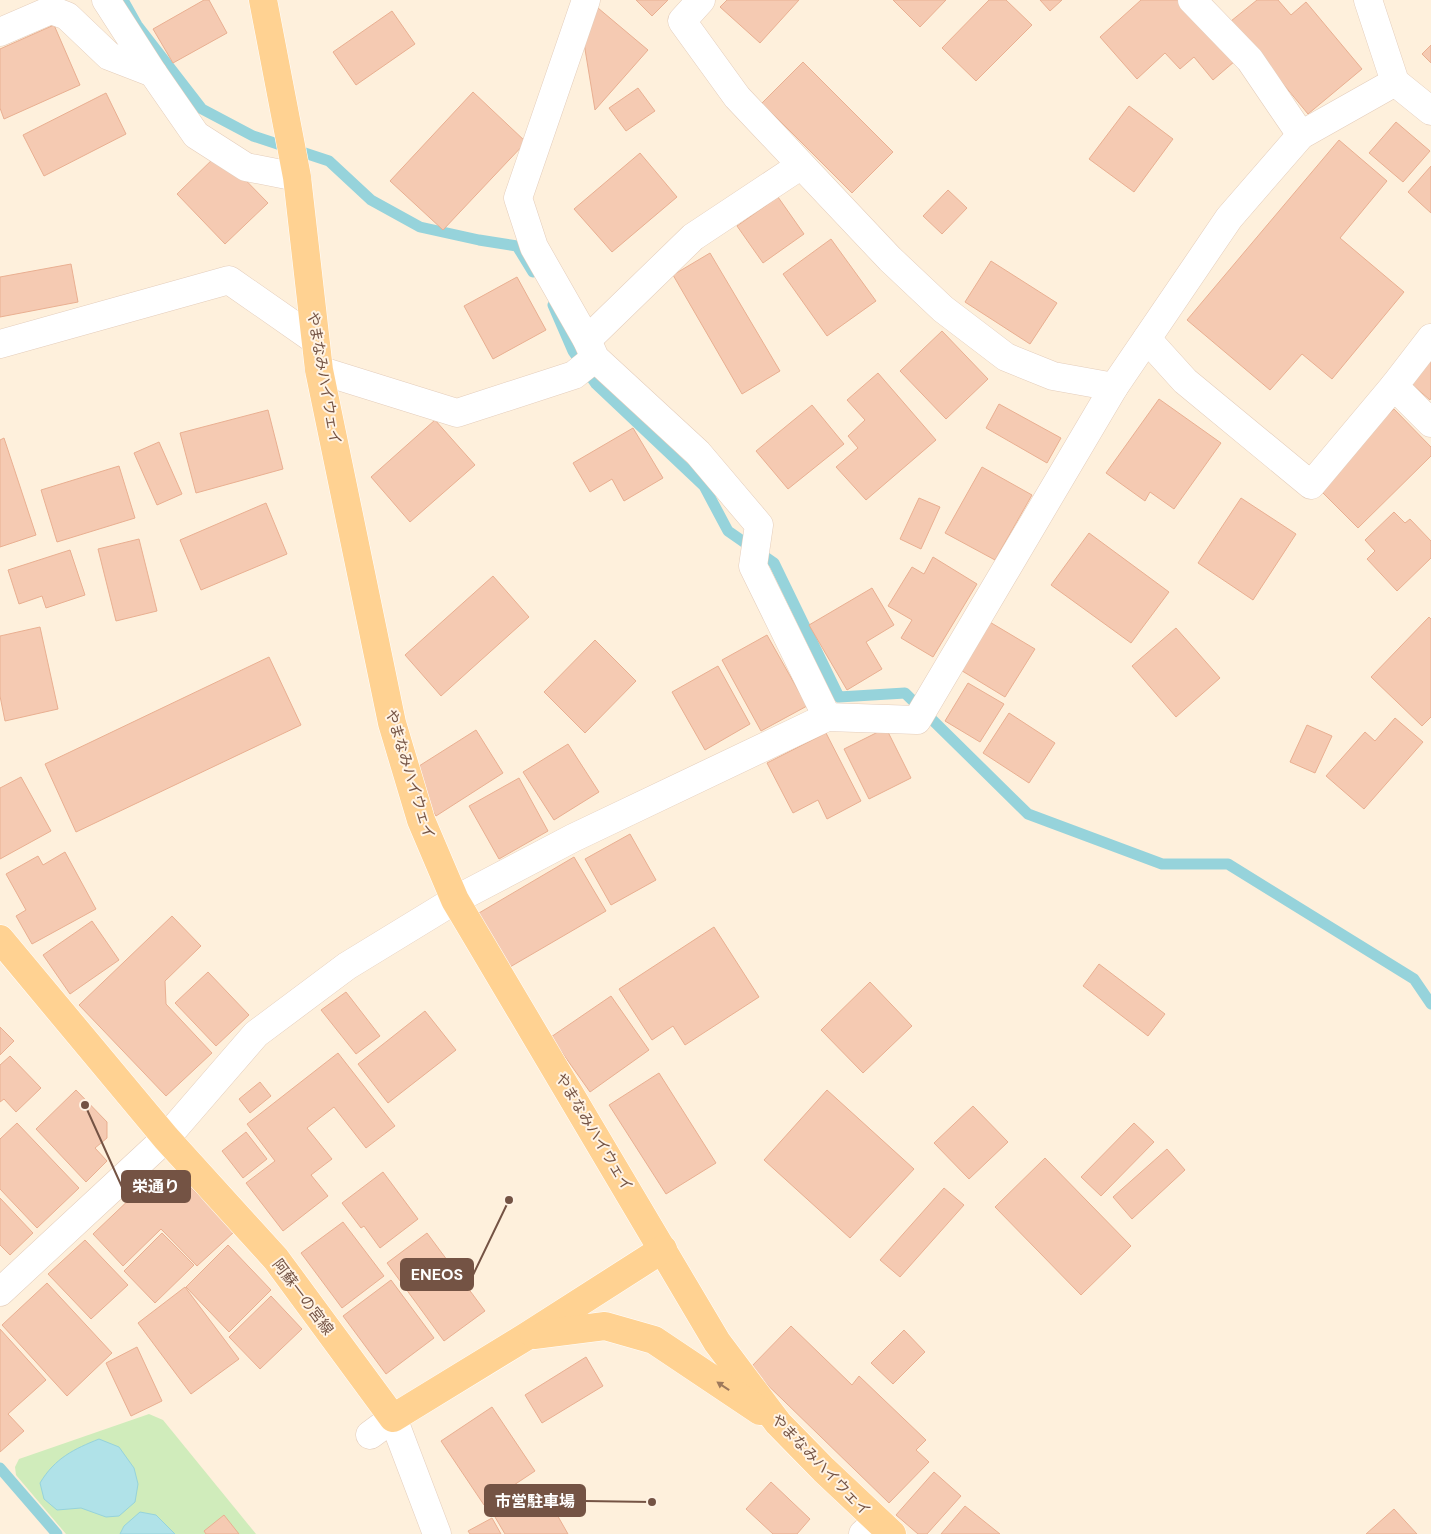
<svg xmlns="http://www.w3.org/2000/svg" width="1431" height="1534" viewBox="0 0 1431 1534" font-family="'DM Sans','Noto Sans JP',sans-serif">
<rect width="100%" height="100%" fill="#fef0dc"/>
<path fill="#d0ecbb" d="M 149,1414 L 163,1420 L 256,1534 L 66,1534 L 16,1475 L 15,1467 L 19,1459 Z"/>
<g fill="#b0e2e8" stroke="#96d3db">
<path d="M 99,1439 L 119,1447 L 134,1468 L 138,1484 L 135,1502 L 119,1516 L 106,1517 L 81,1508 L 57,1510 L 44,1499 L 40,1483 C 55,1458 74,1449 99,1439 Z"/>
<path d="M 140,1512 L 156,1515 L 175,1534 L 120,1534 L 124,1526 Z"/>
</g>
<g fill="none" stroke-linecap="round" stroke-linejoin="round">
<g stroke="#96d3db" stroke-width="11">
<path d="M 123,0 L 137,25 L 202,109 L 253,136 L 329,161 L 371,200 L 420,227 L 479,240 L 517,246 L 533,272"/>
<path d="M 553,305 L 573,351 L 596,384 L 704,486 L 728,531 L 774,563 L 839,697 L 905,693 L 1028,814 L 1162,864 L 1228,864 L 1414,979 L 1431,1004"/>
<path d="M 0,1468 L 57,1534"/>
</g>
</g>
<g fill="#f5cab2" stroke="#e9af91">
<path d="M 204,0 L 209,0 L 227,33 L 173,63 L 153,29 Z"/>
<path d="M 636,0 L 668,0 L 652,16 Z"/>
<path d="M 727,0 L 799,0 L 760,43 L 720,7 Z"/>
<path d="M 893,0 L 946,0 L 920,27 Z"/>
<path d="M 989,0 L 1006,0 L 1032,25 L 976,81 L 942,48 Z"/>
<path d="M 1040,0 L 1062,0 L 1050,11 Z"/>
<path d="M 1141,0 L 1181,0 L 1235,61 L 1213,80 L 1194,57 L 1180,69 L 1165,53 L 1137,79 L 1100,37 Z"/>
<path d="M 1257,0 L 1278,0 L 1291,15 L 1306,2 L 1362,69 L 1308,114 L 1231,21 Z"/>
<path d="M 598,8 L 648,50 L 595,110 L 583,37 Z"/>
<path d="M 392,11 L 415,44 L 356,85 L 333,52 Z"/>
<path d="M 54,25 L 80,85 L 4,119 L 0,108 L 0,49 Z"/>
<path d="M 1431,45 L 1431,63 L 1422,54 Z"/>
<path d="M 803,62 L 893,152 L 852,193 L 762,103 Z"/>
<path d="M 638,88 L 655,111 L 626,131 L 609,108 Z"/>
<path d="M 473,92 L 526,142 L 443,230 L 390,181 Z"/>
<path d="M 106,93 L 126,134 L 44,176 L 23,135 Z"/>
<path d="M 1129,106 L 1173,139 L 1134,192 L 1089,159 Z"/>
<path d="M 1396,122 L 1430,151 L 1403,182 L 1369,153 Z"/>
<path d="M 1339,140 L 1387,181 L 1340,238 L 1404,292 L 1332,379 L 1302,354 L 1270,390 L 1187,320 Z"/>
<path d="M 219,153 L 268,203 L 225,244 L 177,194 Z"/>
<path d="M 640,153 L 677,197 L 612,252 L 574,209 Z"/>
<path d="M 1431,166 L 1431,213 L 1408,192 Z"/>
<path d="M 948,190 L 967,208 L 942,234 L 923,216 Z"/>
<path d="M 778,197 L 804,234 L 763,263 L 737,226 Z"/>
<path d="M 831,239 L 876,301 L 827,336 L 783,274 Z"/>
<path d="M 710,253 L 780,371 L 742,394 L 673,275 Z"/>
<path d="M 991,261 L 1057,303 L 1030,344 L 965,302 Z"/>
<path d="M 71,264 L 78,302 L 0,317 L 0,277 Z"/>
<path d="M 517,277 L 546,330 L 493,359 L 464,306 Z"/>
<path d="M 942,331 L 988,379 L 946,419 L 900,371 Z"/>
<path d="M 1431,352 L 1431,398 L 1430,400 L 1407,380 Z"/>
<path d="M 878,373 L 936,440 L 866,500 L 836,467 L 858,448 L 848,436 L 865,420 L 847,400 Z"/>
<path d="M 1159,399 L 1221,443 L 1174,509 L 1150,492 L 1145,501 L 1106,473 Z"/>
<path d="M 999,404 L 1061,438 L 1047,463 L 986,428 Z"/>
<path d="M 812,405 L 844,444 L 788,489 L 756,451 Z"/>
<path d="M 1394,409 L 1431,447 L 1431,456 L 1358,528 L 1316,486 Z"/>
<path d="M 268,410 L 283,469 L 196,493 L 180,433 Z"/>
<path d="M 435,420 L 475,465 L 410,522 L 371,477 Z"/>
<path d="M 633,428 L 663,478 L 624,501 L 612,479 L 590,492 L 573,463 Z"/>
<path d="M 4,438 L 36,535 L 0,547 L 0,440 Z"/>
<path d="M 159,442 L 182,494 L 157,505 L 134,453 Z"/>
<path d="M 119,466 L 135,518 L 57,542 L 41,490 Z"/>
<path d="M 982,467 L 1032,495 L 995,560 L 945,533 Z"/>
<path d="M 919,498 L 940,507 L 921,549 L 900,539 Z"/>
<path d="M 1241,498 L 1296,534 L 1253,600 L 1198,563 Z"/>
<path d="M 266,503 L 287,554 L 201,590 L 180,540 Z"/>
<path d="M 1394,512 L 1405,523 L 1410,519 L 1431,541 L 1431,558 L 1397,591 L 1367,559 L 1375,551 L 1365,540 Z"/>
<path d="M 1089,533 L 1169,592 L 1131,643 L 1051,585 Z"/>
<path d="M 139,539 L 157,611 L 116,621 L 98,549 Z"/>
<path d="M 70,550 L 85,595 L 46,608 L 42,596 L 19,604 L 8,570 Z"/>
<path d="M 933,557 L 977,584 L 933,657 L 901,638 L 912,620 L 888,606 L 912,567 L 924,574 Z"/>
<path d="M 493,576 L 529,617 L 441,696 L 405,655 Z"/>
<path d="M 872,588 L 894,625 L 866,642 L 882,669 L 847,690 L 809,625 Z"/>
<path d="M 1429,617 L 1431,619 L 1431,717 L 1422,726 L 1371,677 Z"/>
<path d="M 988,621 L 1035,649 L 1005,697 L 959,669 Z"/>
<path d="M 40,627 L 58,709 L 5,721 L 0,696 L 0,636 Z"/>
<path d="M 1176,628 L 1220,678 L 1176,717 L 1132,666 Z"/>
<path d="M 767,635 L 807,706 L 761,731 L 722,660 Z"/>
<path d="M 595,640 L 636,681 L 585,733 L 544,692 Z"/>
<path d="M 269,657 L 301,725 L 76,832 L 45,764 Z"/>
<path d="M 718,666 L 750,724 L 705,750 L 672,692 Z"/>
<path d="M 968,683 L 1004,704 L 980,742 L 945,721 Z"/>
<path d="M 1009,713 L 1055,743 L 1029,783 L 983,753 Z"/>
<path d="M 1395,718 L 1423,742 L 1364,809 L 1326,776 L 1365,732 L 1375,741 Z"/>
<path d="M 1307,725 L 1332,736 L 1315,773 L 1290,762 Z"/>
<path d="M 886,728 L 911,778 L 869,799 L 844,749 Z"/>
<path d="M 476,730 L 503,773 L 436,816 L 408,773 Z"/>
<path d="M 826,733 L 861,801 L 827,819 L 818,800 L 793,813 L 767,763 Z"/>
<path d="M 568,744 L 599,792 L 554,820 L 523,772 Z"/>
<path d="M 21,777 L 51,831 L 0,859 L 0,788 Z"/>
<path d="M 519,778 L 548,831 L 499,859 L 469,806 Z"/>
<path d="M 630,834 L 656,880 L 611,905 L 585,859 Z"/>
<path d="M 65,852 L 96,909 L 32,944 L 16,916 L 26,910 L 6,874 L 38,856 L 43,865 Z"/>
<path d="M 574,857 L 606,911 L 510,967 L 479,913 Z"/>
<path d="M 172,916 L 201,946 L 165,981 L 166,1004 L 212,1053 L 166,1096 L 79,1005 Z"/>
<path d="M 92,921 L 119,960 L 70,994 L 43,955 Z"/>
<path d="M 714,927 L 759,997 L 685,1045 L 673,1026 L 652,1040 L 619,989 Z"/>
<path d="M 1099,964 L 1165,1014 L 1148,1036 L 1083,986 Z"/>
<path d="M 208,972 L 249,1015 L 216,1046 L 175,1003 Z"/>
<path d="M 870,982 L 912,1026 L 863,1073 L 821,1030 Z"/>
<path d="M 346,992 L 380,1036 L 356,1054 L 321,1010 Z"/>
<path d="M 611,996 L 649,1050 L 590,1092 L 551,1037 Z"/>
<path d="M 425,1011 L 456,1050 L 388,1103 L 358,1064 Z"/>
<path d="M 0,1027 L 14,1041 L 0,1055 Z"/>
<path d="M 338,1053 L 395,1126 L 366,1148 L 334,1107 L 307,1128 L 332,1159 L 311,1175 L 328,1196 L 283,1231 L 246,1183 L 275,1161 L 247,1124 Z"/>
<path d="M 10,1056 L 41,1088 L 16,1112 L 4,1099 L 0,1102 L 0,1065 Z"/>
<path d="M 659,1073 L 716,1163 L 666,1194 L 609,1105 Z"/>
<path d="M 260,1082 L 271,1096 L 250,1113 L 239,1099 Z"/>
<path d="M 76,1090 L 107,1122 L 107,1138 L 95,1148 L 107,1161 L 86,1182 L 36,1129 Z"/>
<path d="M 827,1090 L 914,1169 L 850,1238 L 764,1160 Z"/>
<path d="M 973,1106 L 1008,1142 L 969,1179 L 934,1143 Z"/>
<path d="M 17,1123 L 79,1188 L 37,1228 L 0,1189 L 0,1139 Z"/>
<path d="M 1134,1123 L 1154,1142 L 1101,1196 L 1081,1177 Z"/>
<path d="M 246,1132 L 267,1159 L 243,1178 L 222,1151 Z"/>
<path d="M 1167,1149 L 1185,1170 L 1132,1219 L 1113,1197 Z"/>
<path d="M 1045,1158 L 1131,1246 L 1081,1295 L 995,1207 Z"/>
<path d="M 383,1172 L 418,1219 L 380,1248 L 364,1226 L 361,1228 L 342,1203 Z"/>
<path d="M 155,1175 L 183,1179 L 234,1232 L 197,1266 L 161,1229 L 123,1266 L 93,1234 Z"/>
<path d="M 944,1188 L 964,1205 L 900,1277 L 880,1260 Z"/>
<path d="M 0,1198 L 33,1233 L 10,1255 L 0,1245 Z"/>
<path d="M 343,1222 L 384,1276 L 342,1308 L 301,1253 Z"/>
<path d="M 162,1233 L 194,1265 L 155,1303 L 124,1271 Z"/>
<path d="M 427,1233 L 485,1311 L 444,1341 L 387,1263 Z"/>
<path d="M 85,1240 L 128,1285 L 91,1319 L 48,1274 Z"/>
<path d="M 228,1245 L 271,1290 L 229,1332 L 186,1287 Z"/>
<path d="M 391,1280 L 434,1338 L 386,1374 L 343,1316 Z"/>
<path d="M 47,1283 L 112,1353 L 67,1396 L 2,1325 Z"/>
<path d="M 185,1287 L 239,1359 L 191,1394 L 138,1323 Z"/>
<path d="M 271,1296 L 302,1329 L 260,1369 L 229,1337 Z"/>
<path d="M 791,1326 L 852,1385 L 859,1376 L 926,1440 L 916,1450 L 929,1462 L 889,1503 L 750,1368 Z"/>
<path d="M 0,1329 L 46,1380 L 8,1414 L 24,1431 L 0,1452 Z"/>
<path d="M 904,1330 L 925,1352 L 893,1384 L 871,1363 Z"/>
<path d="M 137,1347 L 162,1401 L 131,1416 L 106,1363 Z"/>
<path d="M 586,1357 L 603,1386 L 542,1423 L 525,1395 Z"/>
<path d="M 492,1407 L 535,1471 L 484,1505 L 441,1441 Z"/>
<path d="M 934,1472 L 961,1496 L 927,1534 L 918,1534 L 896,1515 Z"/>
<path d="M 771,1482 L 810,1519 L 797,1534 L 773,1534 L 746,1509 Z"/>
<path d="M 543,1490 L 568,1534 L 505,1534 L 495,1517 Z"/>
<path d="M 965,1506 L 1000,1534 L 941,1534 Z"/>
<path d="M 1394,1509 L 1417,1534 L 1366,1534 Z"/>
<path d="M 224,1515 L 239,1534 L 206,1534 L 204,1531 Z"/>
<path d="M 492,1518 L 501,1534 L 470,1534 L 468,1531 Z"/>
</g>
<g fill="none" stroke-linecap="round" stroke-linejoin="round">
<g stroke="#e4cdbb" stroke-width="29">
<g id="minor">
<path d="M 106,0 L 153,73 L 196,135 L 246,167 L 297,177"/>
<path d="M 586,0 L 518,198 L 534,247 L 587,340 L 595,358 L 698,453 L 759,525 L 753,566 L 827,717"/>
<path d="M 701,0 L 682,21 L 737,97 L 890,259 L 943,309 L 1006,357 L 1053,376 L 1114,387"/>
<path d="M 1192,0 L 1250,60 L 1301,135"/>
<path d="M 1368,0 L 1395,82 L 1431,111"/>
<path d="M 0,32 L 51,10 L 67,16 L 109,56 L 153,73"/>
<path d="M 1431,338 L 1394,386 L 1431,423"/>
<path d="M 1147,339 L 1185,381 L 1311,485 L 1394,386"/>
<path d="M 587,340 L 693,237 L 800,166"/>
<path d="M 0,344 L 229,280 L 315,340"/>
<path d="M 319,370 L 457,413 L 574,375 L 595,358"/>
<path d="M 0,1292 L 166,1138 L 256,1034 L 347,966 L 455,900 L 573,838 L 827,717 L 917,720 L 1114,387 L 1229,218 L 1301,135 L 1395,82"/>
<path d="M 370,1435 L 393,1418 L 437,1534"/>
<path d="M 863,1534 L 877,1521"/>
</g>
</g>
<g stroke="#fff" stroke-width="29">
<g id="major">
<path d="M 263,0 L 297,177 L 319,370 L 392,723 L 421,820 L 455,900 L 717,1342 L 778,1423 L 824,1470 L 892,1534"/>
<path d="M 0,939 L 166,1138 L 276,1259 L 393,1418 L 527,1336 L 663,1249"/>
<path d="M 534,1335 L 605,1326 L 654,1340 L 760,1411"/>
</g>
</g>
<use href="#minor" stroke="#fff" stroke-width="28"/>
<use href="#major" stroke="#ffd292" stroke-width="28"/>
</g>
<defs><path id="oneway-solid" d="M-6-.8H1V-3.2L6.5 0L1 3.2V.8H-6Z" transform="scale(1.25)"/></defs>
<use fill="#9e795b" href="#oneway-solid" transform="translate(723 1386) rotate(-146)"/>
<g text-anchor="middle" stroke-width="4" stroke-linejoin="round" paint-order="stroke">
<g font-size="15" fill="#745344" stroke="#fff3e4">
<text transform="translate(324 378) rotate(80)" y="5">やまなみハイウェイ</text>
<text transform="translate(410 774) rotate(73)" y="5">やまなみハイウェイ</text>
<text transform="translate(594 1132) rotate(59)" y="5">やまなみハイウェイ</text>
<text transform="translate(303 1297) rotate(53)" y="5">阿蘇一の宮線</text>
<text transform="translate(821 1465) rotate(46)" y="5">やまなみハイウェイ</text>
</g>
</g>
<path fill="none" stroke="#745344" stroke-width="2" d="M85 1105L122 1187M509 1200L473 1275M652 1502L585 1501"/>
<g fill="#745344" stroke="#fff3e4" stroke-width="2">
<circle cx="85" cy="1105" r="5"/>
<circle cx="509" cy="1200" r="5"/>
<circle cx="652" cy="1502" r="5"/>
</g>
<g fill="#745344" stroke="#745344" stroke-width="2">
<rect x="122" y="1171" width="68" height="31" rx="5"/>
<rect x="401" y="1259" width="72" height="31" rx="5"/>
<rect x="485" y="1485" width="100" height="31" rx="5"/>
</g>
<g font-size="16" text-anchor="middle" font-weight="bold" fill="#fff">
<text x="156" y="1192">栄通り</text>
<text x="437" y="1280">ENEOS</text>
<text x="535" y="1507">市営駐車場</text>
</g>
</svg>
